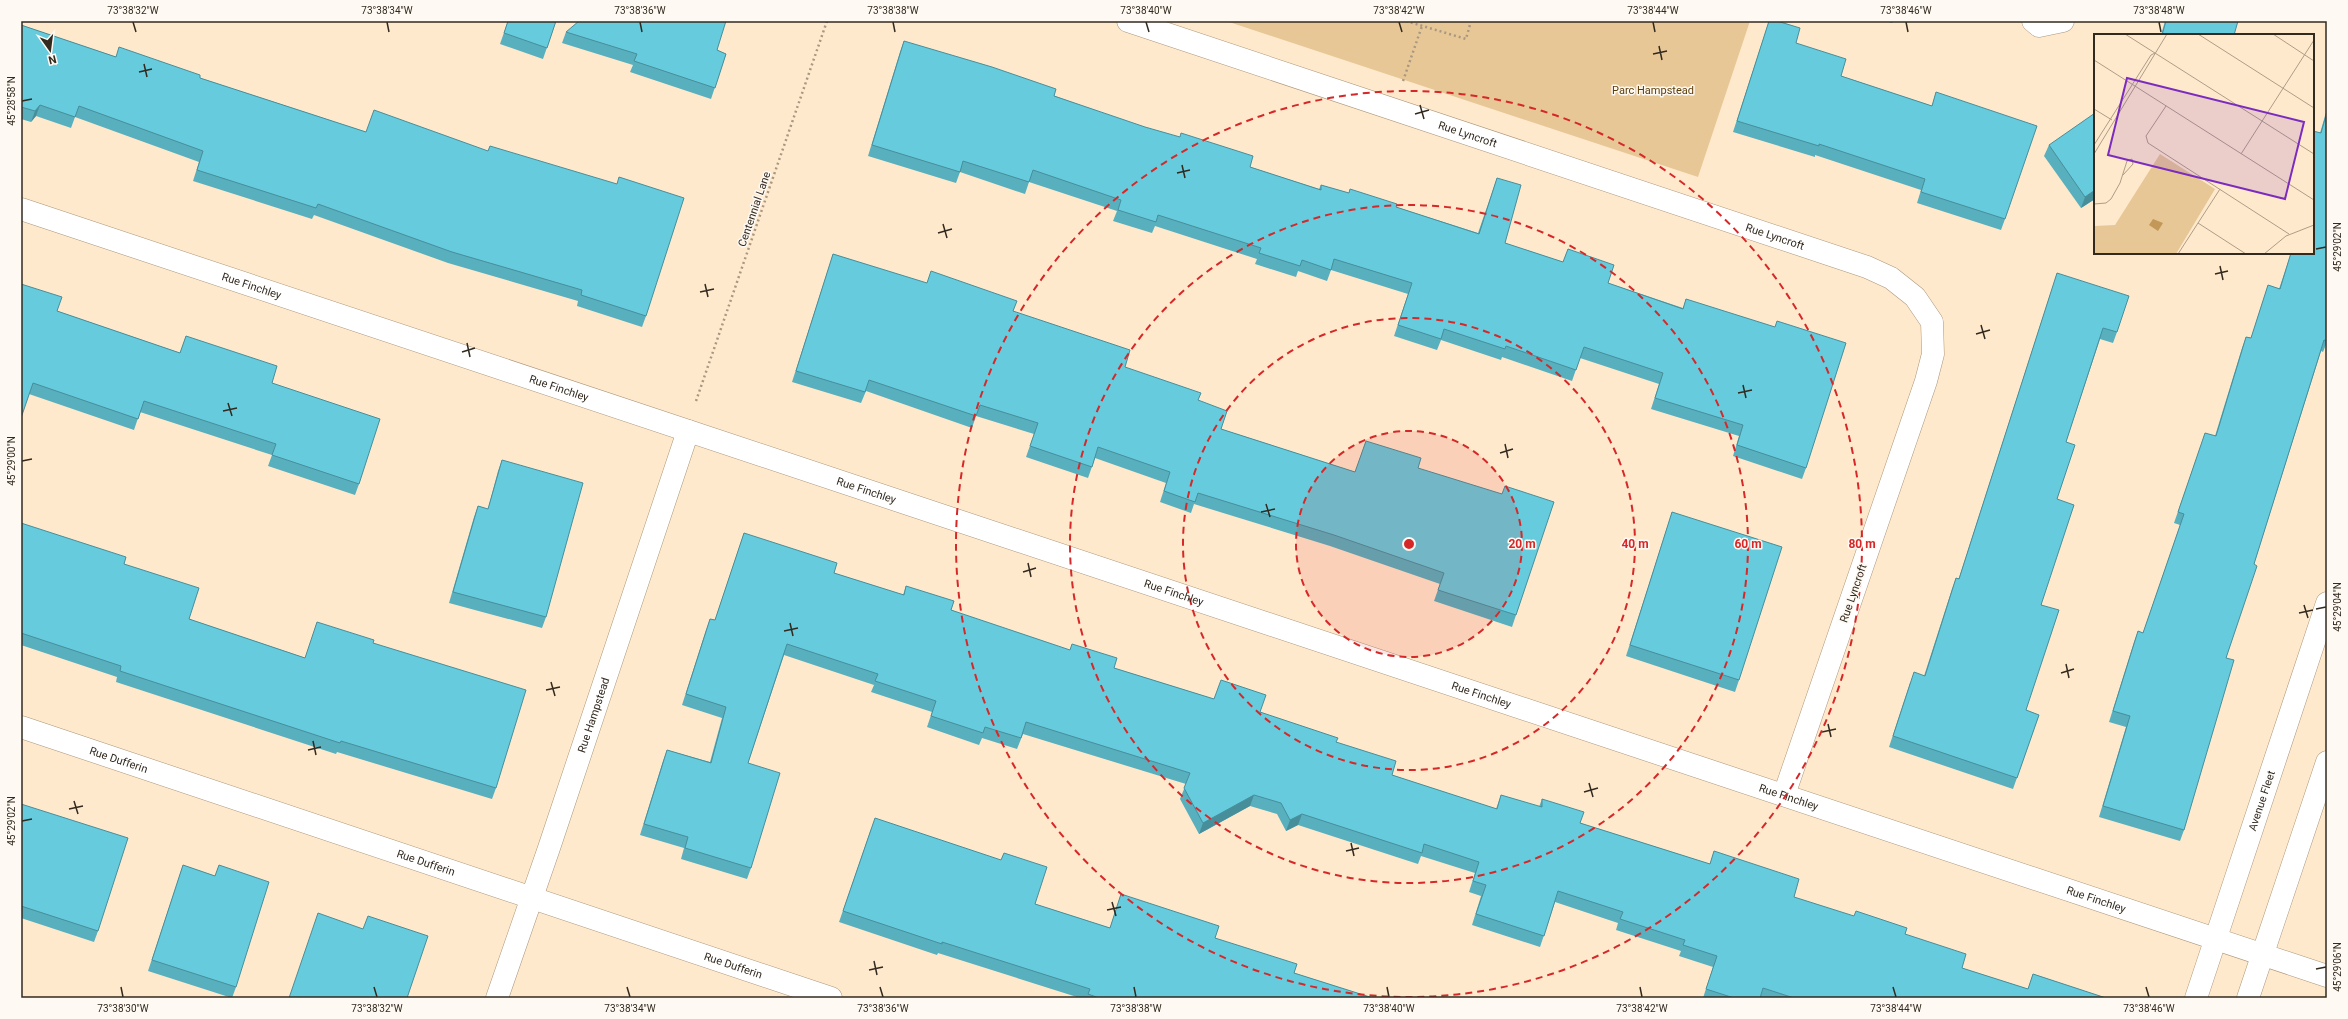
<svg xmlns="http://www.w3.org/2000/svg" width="2348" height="1019" viewBox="0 0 2348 1019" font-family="Roboto,sans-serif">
<rect width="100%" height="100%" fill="#ffe9cc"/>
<path fill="#e8c797" d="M 1226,21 L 1750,21 L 1698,177 Z"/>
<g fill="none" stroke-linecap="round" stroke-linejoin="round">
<g stroke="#ab977c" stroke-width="23">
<g id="street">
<path id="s1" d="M 1128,21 L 1867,267 L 1891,278 L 1915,297 L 1932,322 L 1933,354 L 1926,381 L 1784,795"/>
<path d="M 2033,21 L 2039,26 L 2063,21"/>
<path id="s2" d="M 21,209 L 2327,976"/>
<path id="s3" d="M 21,727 L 831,998"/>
<path id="s4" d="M 497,998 L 549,848 L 688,431"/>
</g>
</g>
<g stroke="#ab977c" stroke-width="23">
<g id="secondary">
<path id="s5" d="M 2196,998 L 2327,603"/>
<path d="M 2248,998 L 2327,762"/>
</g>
</g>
<g stroke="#a89882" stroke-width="2.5" stroke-dasharray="2 3" stroke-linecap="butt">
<path d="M 1406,21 L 1466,39 L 1471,21"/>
<path d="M 1403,81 L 1422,26"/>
<path d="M 696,401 L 827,21"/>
</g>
<use href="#street" stroke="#fff" stroke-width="22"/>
<use href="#secondary" stroke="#fff" stroke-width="22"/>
</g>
<g fill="#58afbe">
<path d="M 508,21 L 556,21 L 543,59 L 500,44 Z"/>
<path d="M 1769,21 L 1796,43 L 1841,76 L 1932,106 L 1936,92 L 2005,219 L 2001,230 L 1917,203 L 1921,190 L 1815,155 L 1815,157 L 1733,132 Z"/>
<path d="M 1886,21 L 1893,21 L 1892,23 Z"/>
<path d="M 2165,21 L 2238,21 L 2234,35 L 2161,35 Z"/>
<path d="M 21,25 L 116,57 L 200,78 L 366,132 L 488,151 L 490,146 L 646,316 L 642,327 L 577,306 L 578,301 L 448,263 L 314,215 L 312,219 L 193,181 L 199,162 L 75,117 L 71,128 L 36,116 L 31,122 L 21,119 Z"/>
<path d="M 566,32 L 717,50 L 726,54 L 711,99 L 630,72 L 633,65 L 562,43 Z"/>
<path d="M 904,41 L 1250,167 L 1319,189 L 1321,185 L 1396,207 L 1478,233 L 1497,178 L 1505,243 L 1563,262 L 1568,249 L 1608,283 L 1683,308 L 1686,299 L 1806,468 L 1802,479 L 1733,456 L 1739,436 L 1651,409 L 1659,384 L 1580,358 L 1572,381 L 1502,357 L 1501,360 L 1441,340 L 1437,350 L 1394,336 L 1408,294 L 1331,270 L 1327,281 L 1298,271 L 1296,277 L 1255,264 L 1257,259 L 1155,226 L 1152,233 L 1113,221 L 1117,211 L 1029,182 L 1025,194 L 960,172 L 956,183 L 868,156 L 900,52 Z"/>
<path d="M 2327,109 L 2327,342 L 2323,352 L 2321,351 L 2254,564 L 2226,658 L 2184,830 L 2180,841 L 2099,817 L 2126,727 L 2109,722 L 2134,642 L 2138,631 L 2143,633 L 2180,525 L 2174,523 L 2205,433 L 2215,436 L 2242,348 L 2246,337 L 2251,338 L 2268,285 L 2279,289 L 2291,253 L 2313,253 L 2320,133 Z"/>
<path d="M 2049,145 L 2095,199 L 2081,208 L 2044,156 Z"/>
<path d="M 833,254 L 1013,311 L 1125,367 L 1198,400 L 1221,429 L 1355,472 L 1366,441 L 1418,468 L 1516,615 L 1512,627 L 1434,601 L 1440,584 L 1330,546 L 1194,504 L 1191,513 L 1160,502 L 1166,483 L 1095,458 L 1088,478 L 1026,457 L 1034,434 L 976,416 L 972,428 L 866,391 L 861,403 L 792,382 Z"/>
<path d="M 2057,273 L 2117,332 L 2113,343 L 2100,339 L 2066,442 L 2057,499 L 2026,710 L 2039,715 L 2013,789 L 1889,747 L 1910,683 L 1924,676 L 1952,589 L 1956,578 L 1959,578 Z"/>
<path d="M 57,311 L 180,353 L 186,336 L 272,383 L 359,484 L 355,495 L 268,466 L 272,455 L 140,412 L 134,430 L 29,394 Z"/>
<path d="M 502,460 L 546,617 L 542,628 L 449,603 L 474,517 L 478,506 L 488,509 L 498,471 Z"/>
<path d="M 1672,512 L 1739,680 L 1735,692 L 1626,656 Z"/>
<path d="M 21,523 L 124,564 L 189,619 L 305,658 L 373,643 L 496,788 L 492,799 L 337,752 L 336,754 L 116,682 L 117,677 L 21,645 Z"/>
<path d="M 744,533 L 834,573 L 903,595 L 906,586 L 951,610 L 1114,668 L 1214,699 L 1260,712 L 1336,742 L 1392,775 L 1496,809 L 1501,795 L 1539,807 L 1542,799 L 1580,823 L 1710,864 L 1714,851 L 1794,897 L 1905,934 L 1962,968 L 2028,989 L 2033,974 L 2106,998 L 1703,998 L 1713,967 L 1679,956 L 1681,951 L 1616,930 L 1618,923 L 1555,902 L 1540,947 L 1472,925 L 1481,896 L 1469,892 L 1475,873 L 1421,856 L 1418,864 L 1298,825 L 1286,831 L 1277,814 L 1250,806 L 1199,834 L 1180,799 L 1186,784 L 1023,734 L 1017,749 L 982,738 L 979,745 L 927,727 L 932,712 L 871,692 L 874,685 L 784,655 L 748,763 L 751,868 L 747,879 L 681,859 L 684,848 L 640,835 L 663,761 L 667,750 L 710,762 L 722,718 L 682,705 L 706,630 L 710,619 L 715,620 Z"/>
<path d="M 21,804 L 98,931 L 94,942 L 21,918 Z"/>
<path d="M 871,829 L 1035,904 L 1110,928 L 1121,894 L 1215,938 L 1294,973 L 1373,998 L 1080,998 L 938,953 L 937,955 L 839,922 Z"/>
<path d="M 183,865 L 215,876 L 219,865 L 236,987 L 232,998 L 148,971 Z"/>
</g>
<g fill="#478e9b">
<path d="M 40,105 L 36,116 L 31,122 L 35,111 Z"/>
<path d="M 2095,190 L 2095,199 L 2081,208 L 2085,197 Z"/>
<path d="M 1254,795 L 1250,806 L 1199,834 L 1203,823 Z"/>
<path d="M 1302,814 L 1298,825 L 1286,831 L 1290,820 Z"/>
</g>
<g fill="#66cbdd" stroke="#478e9b">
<path d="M 508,21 L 556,21 L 547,48 L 504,33 Z"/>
<path d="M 579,21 L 726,21 L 717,50 L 726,54 L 715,88 L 634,61 L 637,54 L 566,32 Z"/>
<path d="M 1769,21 L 1777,21 L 1800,28 L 1796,43 L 1846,59 L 1841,76 L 1932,106 L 1936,92 L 2037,126 L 2005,219 L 1921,192 L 1925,179 L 1819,144 L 1819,146 L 1737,121 Z"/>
<path d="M 2166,21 L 2238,21 L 2234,35 L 2162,35 Z"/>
<path d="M 21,25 L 116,57 L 119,47 L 200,75 L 200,78 L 366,132 L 374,110 L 488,151 L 490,146 L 617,184 L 619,177 L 684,198 L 646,316 L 581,295 L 582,290 L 452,252 L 318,204 L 316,208 L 197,170 L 203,151 L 79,106 L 75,117 L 40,105 L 35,111 L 21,107 Z"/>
<path d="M 904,41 L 992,67 L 1056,89 L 1054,96 L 1145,127 L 1180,137 L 1181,133 L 1253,156 L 1250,167 L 1321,190 L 1321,185 L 1349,193 L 1350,189 L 1397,204 L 1396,207 L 1479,234 L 1497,178 L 1521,185 L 1505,243 L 1563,262 L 1568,249 L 1614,265 L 1608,283 L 1683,309 L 1686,299 L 1775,327 L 1777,321 L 1846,343 L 1806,468 L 1737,445 L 1743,425 L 1655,398 L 1663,373 L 1584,347 L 1576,370 L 1506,346 L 1505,349 L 1444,329 L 1441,339 L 1398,325 L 1412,283 L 1334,259 L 1331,270 L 1302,260 L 1300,266 L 1259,253 L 1261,248 L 1158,215 L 1156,222 L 1118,210 L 1121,200 L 1033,170 L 1029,182 L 963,161 L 960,172 L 872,145 Z"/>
<path d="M 2327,112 L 2327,341 L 2324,340 L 2254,564 L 2257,566 L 2226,658 L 2234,660 L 2184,830 L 2103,806 L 2130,716 L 2113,711 L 2138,631 L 2143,633 L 2184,514 L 2178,512 L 2205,433 L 2216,436 L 2246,337 L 2251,338 L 2268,285 L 2280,289 L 2291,253 L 2313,253 L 2313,131 L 2321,133 Z"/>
<path d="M 2095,113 L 2095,190 L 2085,197 L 2049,145 Z"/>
<path d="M 833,254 L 927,283 L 931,271 L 1017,301 L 1013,311 L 1130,350 L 1125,367 L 1201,393 L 1198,400 L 1227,411 L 1221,429 L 1355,472 L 1366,441 L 1421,458 L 1418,468 L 1502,494 L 1505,486 L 1554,502 L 1516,615 L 1438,590 L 1444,573 L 1334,535 L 1198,493 L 1195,502 L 1164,491 L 1170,472 L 1098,447 L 1092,467 L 1030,446 L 1038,423 L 980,405 L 976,416 L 869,380 L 865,392 L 796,371 Z"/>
<path d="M 2057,273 L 2129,296 L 2117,332 L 2103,328 L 2066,442 L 2075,445 L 2057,499 L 2074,505 L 2041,605 L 2059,610 L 2026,710 L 2039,715 L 2017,778 L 1893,736 L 1914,672 L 1925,676 L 1956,578 L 1959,579 Z"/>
<path d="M 21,284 L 62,297 L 57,311 L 180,353 L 186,336 L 277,366 L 272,383 L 380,419 L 359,484 L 272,455 L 276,444 L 144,401 L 138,419 L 33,383 L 21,418 Z"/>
<path d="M 502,460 L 583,483 L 546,617 L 453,592 L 478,506 L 488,509 Z"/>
<path d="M 1672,512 L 1782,547 L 1739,680 L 1630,645 Z"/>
<path d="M 21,523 L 126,557 L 124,564 L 199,588 L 189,619 L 305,658 L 317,622 L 374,640 L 373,643 L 526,690 L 496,788 L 341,741 L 340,743 L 120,671 L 121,666 L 21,633 Z"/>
<path d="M 744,533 L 837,563 L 834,573 L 904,595 L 906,586 L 954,601 L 951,610 L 1070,650 L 1072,644 L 1117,658 L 1114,668 L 1214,699 L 1221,680 L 1266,695 L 1260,712 L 1338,738 L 1336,742 L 1396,761 L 1392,775 L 1497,809 L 1501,795 L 1542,807 L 1542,799 L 1584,812 L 1580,823 L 1710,864 L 1714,851 L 1799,879 L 1794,897 L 1854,916 L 1856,911 L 1907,928 L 1905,934 L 1966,954 L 1962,968 L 2028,989 L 2033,974 L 2106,998 L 1794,998 L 1763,988 L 1760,998 L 1734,998 L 1706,989 L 1717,956 L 1683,945 L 1685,940 L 1620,919 L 1623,912 L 1558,891 L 1544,936 L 1476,914 L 1486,885 L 1473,881 L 1479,862 L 1424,844 L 1422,853 L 1302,814 L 1290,820 L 1281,803 L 1254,795 L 1203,823 L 1184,788 L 1190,773 L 1026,722 L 1021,738 L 985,727 L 983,733 L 931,716 L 936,701 L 875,681 L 878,674 L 787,644 L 748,763 L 780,773 L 751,868 L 685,848 L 688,837 L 644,824 L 667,750 L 711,763 L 726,707 L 686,694 L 710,619 L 715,620 Z"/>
<path d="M 21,804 L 128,838 L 98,931 L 21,906 Z"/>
<path d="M 875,818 L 1001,860 L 1004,853 L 1047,867 L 1035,904 L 1110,928 L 1121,894 L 1219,926 L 1215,938 L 1297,964 L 1294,973 L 1373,998 L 1099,998 L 1088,994 L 1090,989 L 942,942 L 942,944 L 843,911 Z"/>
<path d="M 183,865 L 215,876 L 219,865 L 269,882 L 236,987 L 152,960 Z"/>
<path d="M 318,913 L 363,929 L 368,916 L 428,936 L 407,998 L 289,998 Z"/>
</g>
<path fill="none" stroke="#322a1f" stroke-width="1.5" d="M 133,22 L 136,32M 387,22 L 389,32M 640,22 L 642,32M 893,22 L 895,32M 1146,22 L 1149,32M 1399,22 L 1402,32M 1653,22 L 1655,32M 1906,22 L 1908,32M 2159,22 L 2161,32M 1659,46 L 1662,60M 1653,54 L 1667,51M 144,64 L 147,77M 139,72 L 152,69M 22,101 L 32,99M 1420,105 L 1424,119M 1415,114 L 1429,110M 1182,165 L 1185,178M 1177,173 L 1190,170M 943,224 L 947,238M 938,233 L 952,229M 2316,249 L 2326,247M 2220,266 L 2223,280M 2215,274 L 2228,271M 705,284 L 708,297M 700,292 L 714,289M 1981,325 L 1985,339M 1976,334 L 1990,330M 467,343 L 470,357M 462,352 L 475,348M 1743,385 L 1746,398M 1738,393 L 1752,390M 228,403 L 232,416M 223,411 L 237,408M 1505,444 L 1508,458M 1500,453 L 1513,449M 22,461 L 32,459M 1266,504 L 1270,517M 1261,512 L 1275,509M 1028,563 L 1031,577M 1023,572 L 1036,568M 2304,605 L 2308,618M 2316,609 L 2326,607M 2299,613 L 2313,610M 790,623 L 793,636M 784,631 L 798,628M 2066,664 L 2069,678M 2061,673 L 2074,669M 551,682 L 555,696M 546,690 L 560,687M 1828,724 L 1831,737M 1822,732 L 1836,729M 313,741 L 316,755M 308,750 L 321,747M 1589,783 L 1593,797M 1584,792 L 1598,788M 74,801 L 78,814M 69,809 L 83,806M 22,821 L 32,819M 1351,843 L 1354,856M 1346,851 L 1359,848M 1112,902 L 1116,916M 1107,910 L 1121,907M 874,961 L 877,975M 2316,969 L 2326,967M 869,970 L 883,967M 121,987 L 123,997M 374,987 L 377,997M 627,987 L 630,997M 880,987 L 883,997M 1134,987 L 1136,997M 1387,987 L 1389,997M 1640,987 L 1642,997M 1893,987 L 1896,997M 2146,987 L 2149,997"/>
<circle cx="1409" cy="544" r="113" fill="#d62828" fill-opacity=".12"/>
<g fill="none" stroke="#d62828" stroke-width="2" stroke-dasharray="7 5">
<circle cx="1409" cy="544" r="113"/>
<circle cx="1409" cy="544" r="226"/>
<circle cx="1409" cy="544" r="339"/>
<circle cx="1409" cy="544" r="453"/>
</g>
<g text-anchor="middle" stroke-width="3" stroke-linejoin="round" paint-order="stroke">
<g font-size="11" fill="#5b3d08" stroke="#fef9f3">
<text x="1653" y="94">Parc Hampstead</text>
</g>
<g font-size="11" fill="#322a1f" stroke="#fef9f3">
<text dy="4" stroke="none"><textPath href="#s1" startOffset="358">Rue Lyncroft</textPath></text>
<text transform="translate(754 209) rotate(-71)" y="4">Centennial Lane</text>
<text dy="4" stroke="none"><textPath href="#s1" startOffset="682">Rue Lyncroft</textPath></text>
<text dy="4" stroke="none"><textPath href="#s2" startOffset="243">Rue Finchley</textPath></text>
<text dy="4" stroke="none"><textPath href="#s2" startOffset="567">Rue Finchley</textPath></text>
<text dy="4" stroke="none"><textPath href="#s2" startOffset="891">Rue Finchley</textPath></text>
<text dy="4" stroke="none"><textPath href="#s2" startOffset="1215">Rue Finchley</textPath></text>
<text transform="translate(1853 593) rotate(-71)" y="4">Rue Lyncroft</text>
<text dy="4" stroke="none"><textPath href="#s2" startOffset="1539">Rue Finchley</textPath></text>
<text dy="4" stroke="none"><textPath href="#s4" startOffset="299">Rue Hampstead</textPath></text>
<text dy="4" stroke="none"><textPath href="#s3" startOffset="103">Rue Dufferin</textPath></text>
<text dy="4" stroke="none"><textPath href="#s2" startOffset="1863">Rue Finchley</textPath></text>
<text dy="4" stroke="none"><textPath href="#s5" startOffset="208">Avenue Fleet</textPath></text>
<text dy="4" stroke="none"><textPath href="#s3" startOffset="427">Rue Dufferin</textPath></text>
<text dy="4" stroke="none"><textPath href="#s2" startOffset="2187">Rue Finchley</textPath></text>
<text dy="4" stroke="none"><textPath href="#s3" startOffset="751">Rue Dufferin</textPath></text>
</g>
</g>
<g transform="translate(2094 34)">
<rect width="220" height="220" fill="#ffe9cc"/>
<path d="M 66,120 L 121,155 L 82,220 L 0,220 L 0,192 L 21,191 Z" fill="#e8c797"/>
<path d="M 59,185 L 69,189 L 64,197 L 55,191 Z" fill="#c29757"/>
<path fill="none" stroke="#ad9d87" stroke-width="1" d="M 31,0 L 220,120M 104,0 L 220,74M 179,0 L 220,27M 0,26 L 220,166M 72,72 L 52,102 L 54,109 L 195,200M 0,75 L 18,86M 0,111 L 57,21 L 61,19M 0,120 L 73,0M 147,120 L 220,6M 0,170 L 12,169 L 17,165 L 26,149 L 33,127 L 38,125 L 39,130 L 29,141M 104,189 L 152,220M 84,220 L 126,155M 170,220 L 192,202 L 220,191"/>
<path fill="#7b2cbf" fill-opacity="0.15" stroke="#7b2cbf" stroke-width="2" d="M 33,44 L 210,88 L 191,165 L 14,121 Z"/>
<rect width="220" height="220" fill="none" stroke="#322a1f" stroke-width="2"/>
</g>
<circle cx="1409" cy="544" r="6" fill="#d62828" stroke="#fef9f3" stroke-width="2"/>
<g font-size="12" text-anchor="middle" font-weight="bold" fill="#d62828" stroke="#fef9f3" stroke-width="3" stroke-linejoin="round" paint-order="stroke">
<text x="1522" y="548">20 m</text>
<text x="1635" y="548">40 m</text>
<text x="1748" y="548">60 m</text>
<text x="1862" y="548">80 m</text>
</g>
<rect width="2348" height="1019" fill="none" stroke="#fef9f3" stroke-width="44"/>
<g transform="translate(50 50) rotate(166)" stroke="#fef9f3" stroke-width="3" paint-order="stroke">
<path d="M0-3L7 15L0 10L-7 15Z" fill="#322a1f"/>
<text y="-6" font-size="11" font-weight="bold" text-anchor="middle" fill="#322a1f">N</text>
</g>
<rect x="22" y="22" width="2304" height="975" fill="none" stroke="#322a1f" stroke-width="1.5"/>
<g font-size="10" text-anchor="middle" fill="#322a1f">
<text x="133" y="14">73°38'32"W</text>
<text x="387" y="14">73°38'34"W</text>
<text x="640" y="14">73°38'36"W</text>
<text x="893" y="14">73°38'38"W</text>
<text x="1146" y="14">73°38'40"W</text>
<text x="1399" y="14">73°38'42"W</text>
<text x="1653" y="14">73°38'44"W</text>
<text x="1906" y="14">73°38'46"W</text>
<text x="2159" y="14">73°38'48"W</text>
<text transform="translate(11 101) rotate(-90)" y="4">45°28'58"N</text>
<text transform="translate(2337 247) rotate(-90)" y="4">45°29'02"N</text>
<text transform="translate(11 461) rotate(-90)" y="4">45°29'00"N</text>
<text transform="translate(2337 607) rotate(-90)" y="4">45°29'04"N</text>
<text transform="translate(11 821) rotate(-90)" y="4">45°29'02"N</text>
<text transform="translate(2337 967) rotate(-90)" y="4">45°29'06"N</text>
<text x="123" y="1012">73°38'30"W</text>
<text x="377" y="1012">73°38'32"W</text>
<text x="630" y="1012">73°38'34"W</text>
<text x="883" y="1012">73°38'36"W</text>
<text x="1136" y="1012">73°38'38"W</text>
<text x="1389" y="1012">73°38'40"W</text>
<text x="1642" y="1012">73°38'42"W</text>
<text x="1896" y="1012">73°38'44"W</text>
<text x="2149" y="1012">73°38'46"W</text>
</g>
</svg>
